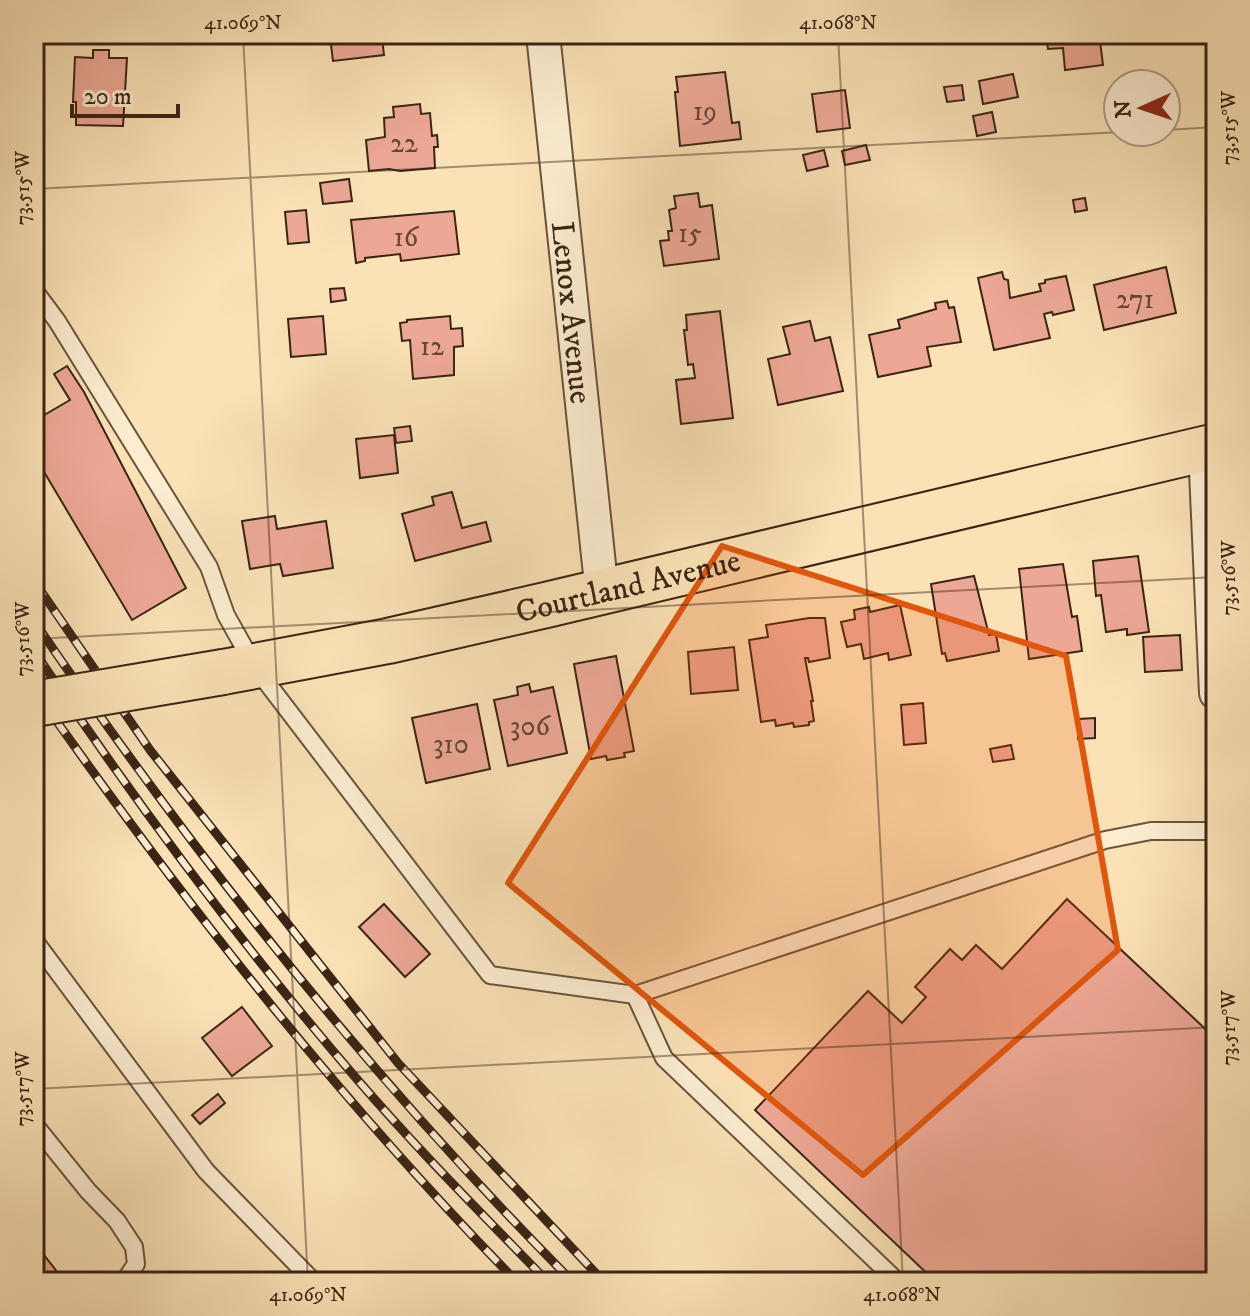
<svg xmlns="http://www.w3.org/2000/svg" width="1250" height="1316" viewBox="0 0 1250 1316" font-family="'IM FELL DW Pica',serif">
<rect width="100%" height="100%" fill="#fae1b6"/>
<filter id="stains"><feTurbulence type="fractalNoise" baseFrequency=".0025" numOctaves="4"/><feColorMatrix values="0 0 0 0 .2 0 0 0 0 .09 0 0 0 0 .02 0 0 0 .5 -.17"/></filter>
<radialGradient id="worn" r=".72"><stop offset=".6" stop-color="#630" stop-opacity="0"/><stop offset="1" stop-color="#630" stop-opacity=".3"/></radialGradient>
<g fill="#eda895" stroke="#3a2514" stroke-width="2">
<path d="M 263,34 L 312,34 L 313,37 L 264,42 Z"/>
<path d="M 344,34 L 393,34 L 393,37 L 382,38 L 384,55 L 333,61 L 330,37 Z"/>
<path d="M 1046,34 L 1102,34 L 1103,40 L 1100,41 L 1103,65 L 1065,70 L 1063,48 L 1048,49 Z"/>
<path d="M 93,50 L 109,50 L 109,58 L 127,58 L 123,126 L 76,125 L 76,102 L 73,102 L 75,57 L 93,58 Z"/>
<path d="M 725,72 L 732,123 L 739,122 L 741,139 L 680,146 L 675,92 L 678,92 L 676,77 Z"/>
<path d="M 1013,74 L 1018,97 L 983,104 L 979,81 Z"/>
<path d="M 962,85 L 964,100 L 947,102 L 944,87 Z"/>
<path d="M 845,90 L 850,128 L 817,132 L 812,94 Z"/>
<path d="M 420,104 L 421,114 L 430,113 L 432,136 L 437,135 L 438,147 L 434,147 L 435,168 L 400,171 L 389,169 L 369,171 L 366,140 L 385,137 L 384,118 L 394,117 L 393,107 Z"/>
<path d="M 992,112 L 996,132 L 977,136 L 973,116 Z"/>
<path d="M 866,145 L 870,160 L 845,165 L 842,151 Z"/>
<path d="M 824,150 L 828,166 L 807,171 L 803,155 Z"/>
<path d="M 349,179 L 352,201 L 323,204 L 320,183 Z"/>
<path d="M 698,193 L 700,207 L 712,205 L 719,259 L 664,266 L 660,241 L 669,240 L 668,231 L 672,231 L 669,210 L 676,208 L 674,196 Z"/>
<path d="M 1085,198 L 1087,210 L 1075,212 L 1073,200 Z"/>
<path d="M 306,210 L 309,242 L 288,244 L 285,212 Z"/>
<path d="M 454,211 L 459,254 L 401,261 L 400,254 L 365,258 L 365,261 L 356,263 L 351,220 Z"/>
<path d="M 1166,267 L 1176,313 L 1104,330 L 1094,285 Z"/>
<path d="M 1002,272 L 1004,279 L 1008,280 L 1010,298 L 1041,291 L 1039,284 L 1045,283 L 1045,280 L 1066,276 L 1074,310 L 1053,315 L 1052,312 L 1044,314 L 1050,338 L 994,350 L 978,278 Z"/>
<path d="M 344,288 L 346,300 L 331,302 L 330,289 Z"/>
<path d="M 947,301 L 949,308 L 954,307 L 961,342 L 927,347 L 931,366 L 878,377 L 869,335 L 900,328 L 898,320 L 936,309 L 935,303 Z"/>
<path d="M 720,311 L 733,418 L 681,424 L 676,380 L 695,378 L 693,364 L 688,365 L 684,330 L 687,330 L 686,315 Z"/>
<path d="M 323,316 L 326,354 L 291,357 L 288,319 Z"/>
<path d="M 450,316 L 451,329 L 462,328 L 463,346 L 454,347 L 454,375 L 413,379 L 410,340 L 402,341 L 400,323 L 407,322 L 407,320 Z"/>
<path d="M 810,321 L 815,341 L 830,337 L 843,391 L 778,405 L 768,359 L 790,354 L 783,327 Z"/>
<path d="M 67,366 L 84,392 L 186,588 L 132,620 L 34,455 L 34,421 L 70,400 L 54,374 Z"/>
<path d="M 410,426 L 412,441 L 396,443 L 394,428 Z"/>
<path d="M 394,435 L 398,473 L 360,478 L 356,439 Z"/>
<path d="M 452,492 L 462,528 L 486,522 L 491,541 L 415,561 L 402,514 L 434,505 L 432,497 Z"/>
<path d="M 275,516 L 277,529 L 326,521 L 333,568 L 283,576 L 280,564 L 250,569 L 242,521 Z"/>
<path d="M 1138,556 L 1149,632 L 1127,635 L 1127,629 L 1106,632 L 1101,595 L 1096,596 L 1093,561 Z"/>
<path d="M 1063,564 L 1072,617 L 1077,616 L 1082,651 L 1029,659 L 1019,569 Z"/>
<path d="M 974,576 L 989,635 L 996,634 L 999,651 L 947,661 L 945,653 L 942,654 L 931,584 Z"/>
<path d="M 900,605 L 911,655 L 889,660 L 888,653 L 864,659 L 861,644 L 847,647 L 841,622 L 855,619 L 854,610 L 869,607 L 870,612 Z"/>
<path d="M 809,618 L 825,618 L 830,658 L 809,662 L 808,658 L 805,658 L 813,701 L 811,701 L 814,721 L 809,722 L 809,725 L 794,727 L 793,723 L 776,726 L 775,720 L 761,722 L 749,640 L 768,637 L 766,625 Z"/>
<path d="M 1180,635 L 1182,670 L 1145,672 L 1143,637 Z"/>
<path d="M 734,647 L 738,690 L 691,694 L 688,652 Z"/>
<path d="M 616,656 L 634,751 L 624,753 L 625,757 L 607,760 L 606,756 L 591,759 L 574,664 Z"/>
<path d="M 529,684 L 531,692 L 553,687 L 567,753 L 508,766 L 494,700 L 518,695 L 517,687 Z"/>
<path d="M 923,703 L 926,743 L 904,745 L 901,705 Z"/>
<path d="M 477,704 L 490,769 L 426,783 L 412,718 Z"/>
<path d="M 1095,718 L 1095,738 L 1078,739 L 1078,719 Z"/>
<path d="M 1011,745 L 1014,759 L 993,762 L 990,749 Z"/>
<path d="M 1067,899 L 1216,1039 L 1216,1282 L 936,1282 L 755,1110 L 868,991 L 902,1023 L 926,997 L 915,987 L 950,949 L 962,960 L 976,945 L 1002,969 Z"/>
<path d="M 384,904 L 430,954 L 405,977 L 359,927 Z"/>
<path d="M 242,1007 L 272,1046 L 232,1076 L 202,1038 Z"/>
<path d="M 218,1094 L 225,1103 L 200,1124 L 192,1115 Z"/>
<path d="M 34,1242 L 65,1282 L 34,1282 Z"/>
</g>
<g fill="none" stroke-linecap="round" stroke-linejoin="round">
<g stroke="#6a543c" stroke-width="20">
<g id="lane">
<path d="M 34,290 L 57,321 L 209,567 L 226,615 L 255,667 L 490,975 L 635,995 L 664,1058 L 898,1282"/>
<path d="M 34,940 L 206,1171 L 314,1282"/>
<path d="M 635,995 L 1105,840 L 1151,831 L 1216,831"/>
<path d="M 34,1124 L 88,1191 L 117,1221 L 134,1247 L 136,1264 L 124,1282"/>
</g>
</g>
<g stroke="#6a543c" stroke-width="36">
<g id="street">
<path id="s1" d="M 543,34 L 602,593"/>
<path d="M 1205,449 L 1216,693"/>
</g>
</g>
<g stroke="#3a2514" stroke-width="48">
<g id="primary">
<path id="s2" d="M 223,672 L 388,641 L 546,605 L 1216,446"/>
</g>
</g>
<use href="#lane" stroke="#fcecd0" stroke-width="16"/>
<use href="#street" stroke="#fcecd0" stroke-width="32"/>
<use href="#primary" stroke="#fae1b6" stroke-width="44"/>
<g stroke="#3a2514" stroke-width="9">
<g id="rail">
<path d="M 34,581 L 150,750 L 398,1063 L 604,1282"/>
<path d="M 34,621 C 194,856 372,1080 573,1282"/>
<path d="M 34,651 C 133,799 240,943 356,1078 C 417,1149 483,1215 548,1282"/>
<path d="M 34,689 C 181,899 338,1099 517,1282"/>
</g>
</g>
<use href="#rail" stroke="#fcecd0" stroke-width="6" stroke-dasharray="18" stroke-linecap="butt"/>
<g stroke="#3a2514" stroke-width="48" stroke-linecap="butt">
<path id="primary-bridge" d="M 34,704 L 223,672"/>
</g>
<use href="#primary-bridge" stroke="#fae1b6" stroke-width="44"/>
</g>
<path fill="#df560c" fill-opacity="0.2" stroke="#df560c" stroke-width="6" stroke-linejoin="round" d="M 722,546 L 1066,656 L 1118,950 L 863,1175 L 508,883 Z"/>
<path fill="none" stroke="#3a2514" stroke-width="2" stroke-opacity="0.45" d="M 243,34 L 308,1282M 838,34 L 903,1282M 1166,130 L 1216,127M 34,189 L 1122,132M 34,639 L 1216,577M 34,1089 L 1216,1027"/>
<g text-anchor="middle" stroke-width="7" stroke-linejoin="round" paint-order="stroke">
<g font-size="28" fill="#674634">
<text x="705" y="120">19</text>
<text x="404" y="152">22</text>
<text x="690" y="242">15</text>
<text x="406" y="246">16</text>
<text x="1135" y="308">271</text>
<text x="432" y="355">12</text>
<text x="530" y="735">306</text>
<text x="451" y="753">310</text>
</g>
<g font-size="32" fill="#3a2514" stroke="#fcecd0">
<text dy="11" stroke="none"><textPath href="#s1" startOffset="280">Lenox Avenue</textPath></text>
<text dy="11" stroke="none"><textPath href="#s2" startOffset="414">Courtland Avenue</textPath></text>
</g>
</g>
<rect width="1250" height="1316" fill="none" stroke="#fae1b6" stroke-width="88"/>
<g transform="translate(1142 108) rotate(267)"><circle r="38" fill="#fcecd0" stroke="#ae9c85" stroke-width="2"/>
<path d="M0-6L14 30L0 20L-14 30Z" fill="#8f2418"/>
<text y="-12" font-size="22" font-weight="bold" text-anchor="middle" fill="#3a2514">N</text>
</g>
<path d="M72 104v12h106v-12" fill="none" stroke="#3a2514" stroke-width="4"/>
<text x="84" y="104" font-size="24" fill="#3a2514" stroke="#fcecd0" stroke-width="6" paint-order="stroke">20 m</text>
<rect x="44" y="44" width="1162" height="1228" fill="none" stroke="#3a2514" stroke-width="3"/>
<g font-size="20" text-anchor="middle" fill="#3a2514">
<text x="243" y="29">41.069°N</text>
<text x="838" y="29">41.068°N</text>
<text transform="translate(1228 128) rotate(-90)" y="7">73.515°W</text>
<text transform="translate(22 188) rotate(-90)" y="7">73.515°W</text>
<text transform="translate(1228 578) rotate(-90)" y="7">73.516°W</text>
<text transform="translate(22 639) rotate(-90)" y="7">73.516°W</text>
<text transform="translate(1228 1028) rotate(-90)" y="7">73.517°W</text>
<text transform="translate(22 1089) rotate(-90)" y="7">73.517°W</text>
<text x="308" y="1301">41.069°N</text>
<text x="902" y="1301">41.068°N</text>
</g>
<rect width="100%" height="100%" filter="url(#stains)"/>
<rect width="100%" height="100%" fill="url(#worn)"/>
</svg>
